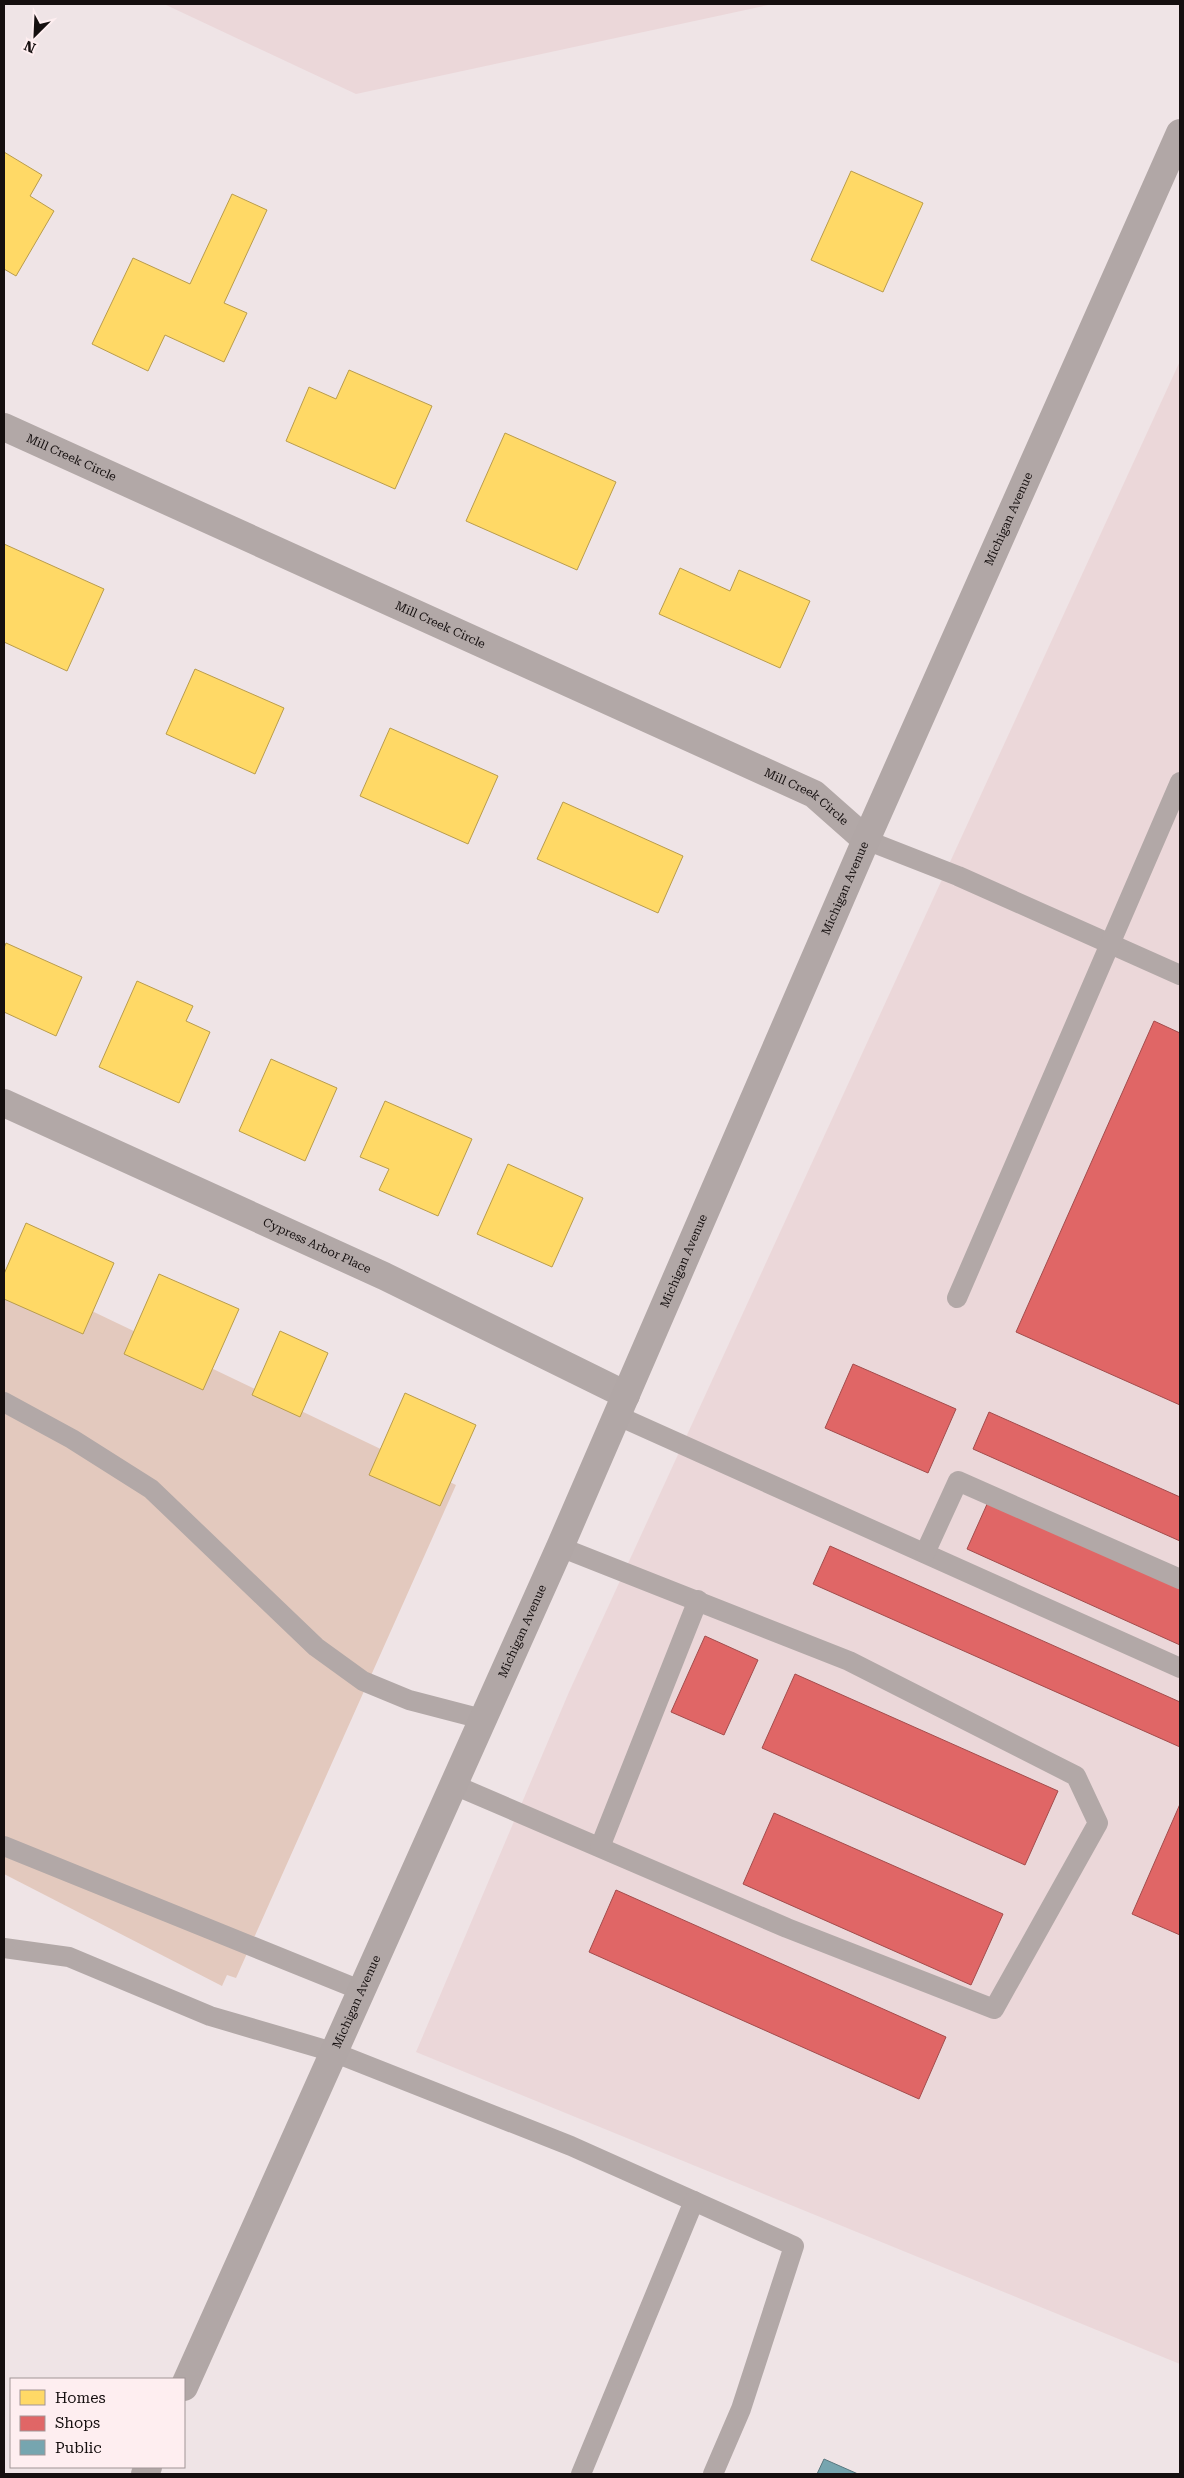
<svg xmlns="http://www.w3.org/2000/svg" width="1184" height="2478" viewBox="0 0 1184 2478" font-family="'Roboto Serif',serif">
<rect width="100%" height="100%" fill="#efe4e6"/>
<g fill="#ebd7d9">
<path d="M 164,4 L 773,4 L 356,94 Z"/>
<path d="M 1180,361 L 1180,2364 L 416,2052 L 569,1692 Z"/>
</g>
<path fill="#e3c9be" d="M 4,1269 L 456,1485 L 236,1978 L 227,1975 L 222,1986 L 4,1874 Z"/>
<g fill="#ffd966" stroke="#b99c4c">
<path d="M 4,152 L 42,175 L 30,196 L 54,211 L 16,276 L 4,269 Z"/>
<path d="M 851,171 L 923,203 L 883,292 L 811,260 Z"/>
<path d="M 232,194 L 267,210 L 224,303 L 247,313 L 224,362 L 165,335 L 148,371 L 92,344 L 133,258 L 190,284 Z"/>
<path d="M 349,370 L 432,406 L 395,489 L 286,441 L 309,387 L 336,399 Z"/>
<path d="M 505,433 L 616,482 L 577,570 L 466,521 Z"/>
<path d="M 4,544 L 104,589 L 67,671 L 4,642 Z"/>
<path d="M 680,568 L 730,591 L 739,570 L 810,601 L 780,668 L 659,614 Z"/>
<path d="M 195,669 L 284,708 L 255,774 L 166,734 Z"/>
<path d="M 390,728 L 498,776 L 468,844 L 360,796 Z"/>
<path d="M 563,802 L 683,856 L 658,913 L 537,859 Z"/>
<path d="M 6,943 L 82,977 L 56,1036 L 4,1012 L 4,948 Z"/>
<path d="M 137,981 L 193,1006 L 186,1021 L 210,1032 L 179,1103 L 99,1067 Z"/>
<path d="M 271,1059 L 337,1088 L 305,1161 L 239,1131 Z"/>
<path d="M 385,1101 L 472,1139 L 438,1216 L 379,1190 L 389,1169 L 360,1157 Z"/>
<path d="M 508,1164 L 583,1198 L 552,1267 L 477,1234 Z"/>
<path d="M 26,1223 L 114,1263 L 83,1334 L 4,1299 L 4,1274 Z"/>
<path d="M 159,1274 L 239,1309 L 203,1390 L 124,1354 Z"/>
<path d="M 280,1331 L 328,1353 L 300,1417 L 252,1395 Z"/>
<path d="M 405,1393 L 476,1425 L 440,1506 L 369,1475 Z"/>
</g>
<g fill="#e06666" stroke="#a34c4c">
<path d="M 1154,1021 L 1180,1033 L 1180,1405 L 1016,1332 Z"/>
<path d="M 853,1364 L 956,1409 L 928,1473 L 825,1428 Z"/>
<path d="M 989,1412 L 1180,1497 L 1180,1541 L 973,1449 Z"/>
<path d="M 988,1502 L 1180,1588 L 1180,1645 L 967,1549 Z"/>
<path d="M 830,1546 L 1180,1702 L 1180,1747 L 813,1584 Z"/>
<path d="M 705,1636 L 758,1660 L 724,1735 L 671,1712 Z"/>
<path d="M 795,1674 L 1058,1791 L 1025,1865 L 762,1748 Z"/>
<path d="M 1180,1804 L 1180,1935 L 1132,1914 Z"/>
<path d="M 774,1813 L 1003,1914 L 971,1985 L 743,1884 Z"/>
<path d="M 616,1890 L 946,2037 L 919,2099 L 589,1952 Z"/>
</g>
<path fill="#76a5af" stroke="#59787f" d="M 824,2459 L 858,2474 L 817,2474 Z"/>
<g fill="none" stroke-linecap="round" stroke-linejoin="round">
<g stroke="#b2a8a7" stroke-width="20">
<path d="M 866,840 L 958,876 L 1180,975"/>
<path d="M 957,1298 L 1180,782"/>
<path d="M 4,1402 L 72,1439 L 151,1489 L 316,1647 L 363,1681 L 409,1700 L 482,1719"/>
<path d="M 616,1415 L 1180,1668"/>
<path d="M 925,1553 L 958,1481 L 1180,1579"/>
<path d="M 452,1784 L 787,1928 L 994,2009 L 1098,1823 L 1076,1776 L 849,1661 L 560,1547"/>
<path d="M 4,1846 L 360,1990"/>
<path d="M 600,1847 L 698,1600"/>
<path d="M 4,1948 L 69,1957 L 210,2016 L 333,2052 L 571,2146 L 794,2246 L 741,2409 L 713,2474"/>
<path d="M 581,2474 L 694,2201"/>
</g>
<g stroke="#b2a8a7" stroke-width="28">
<path id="s1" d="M 4,427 L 814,794 L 866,840"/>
<path id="s2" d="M 4,1103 L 384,1276 L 626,1395"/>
</g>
<g stroke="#b1a7a6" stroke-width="28">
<path id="s3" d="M 184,2387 L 560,1547 L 866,840 L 1180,133"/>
<path d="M 145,2474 L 148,2467"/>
</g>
</g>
<g text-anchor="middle" stroke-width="5" stroke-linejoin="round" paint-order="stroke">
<g font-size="12" fill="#150f0f" stroke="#feeef0">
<text dy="4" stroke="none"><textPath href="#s1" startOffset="74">Mill Creek Circle</textPath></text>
<text dy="4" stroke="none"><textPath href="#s3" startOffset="2042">Michigan Avenue</textPath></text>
<text dy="4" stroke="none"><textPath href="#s1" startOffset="479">Mill Creek Circle</textPath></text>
<text dy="4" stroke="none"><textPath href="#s1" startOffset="884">Mill Creek Circle</textPath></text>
<text dy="4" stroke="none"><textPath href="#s3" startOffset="1638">Michigan Avenue</textPath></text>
<text dy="4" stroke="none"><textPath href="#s2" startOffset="344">Cypress Arbor Place</textPath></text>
<text dy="4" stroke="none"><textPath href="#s3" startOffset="1232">Michigan Avenue</textPath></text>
<text dy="4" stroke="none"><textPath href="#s3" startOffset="828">Michigan Avenue</textPath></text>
<text dy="4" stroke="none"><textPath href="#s3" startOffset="422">Michigan Avenue</textPath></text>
</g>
</g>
<rect width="1184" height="2478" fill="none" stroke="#150f0f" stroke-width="10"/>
<rect x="10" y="2378" width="175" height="90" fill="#feeef0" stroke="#a19596"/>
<rect x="20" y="2390" width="25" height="15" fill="#ffd966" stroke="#a19596"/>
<text x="55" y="2403" font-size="15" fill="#150f0f">Homes</text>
<rect x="20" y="2416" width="25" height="15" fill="#e06666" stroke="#a19596"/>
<text x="55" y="2428" font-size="15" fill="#150f0f">Shops</text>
<rect x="20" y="2440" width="25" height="15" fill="#76a5af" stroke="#a19596"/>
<text x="55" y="2453" font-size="15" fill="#150f0f">Public</text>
<g transform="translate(35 35) rotate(204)" stroke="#feeef0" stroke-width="4" paint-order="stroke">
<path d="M0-4L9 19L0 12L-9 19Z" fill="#150f0f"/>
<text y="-8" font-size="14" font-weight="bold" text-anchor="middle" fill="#150f0f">N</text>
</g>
</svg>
